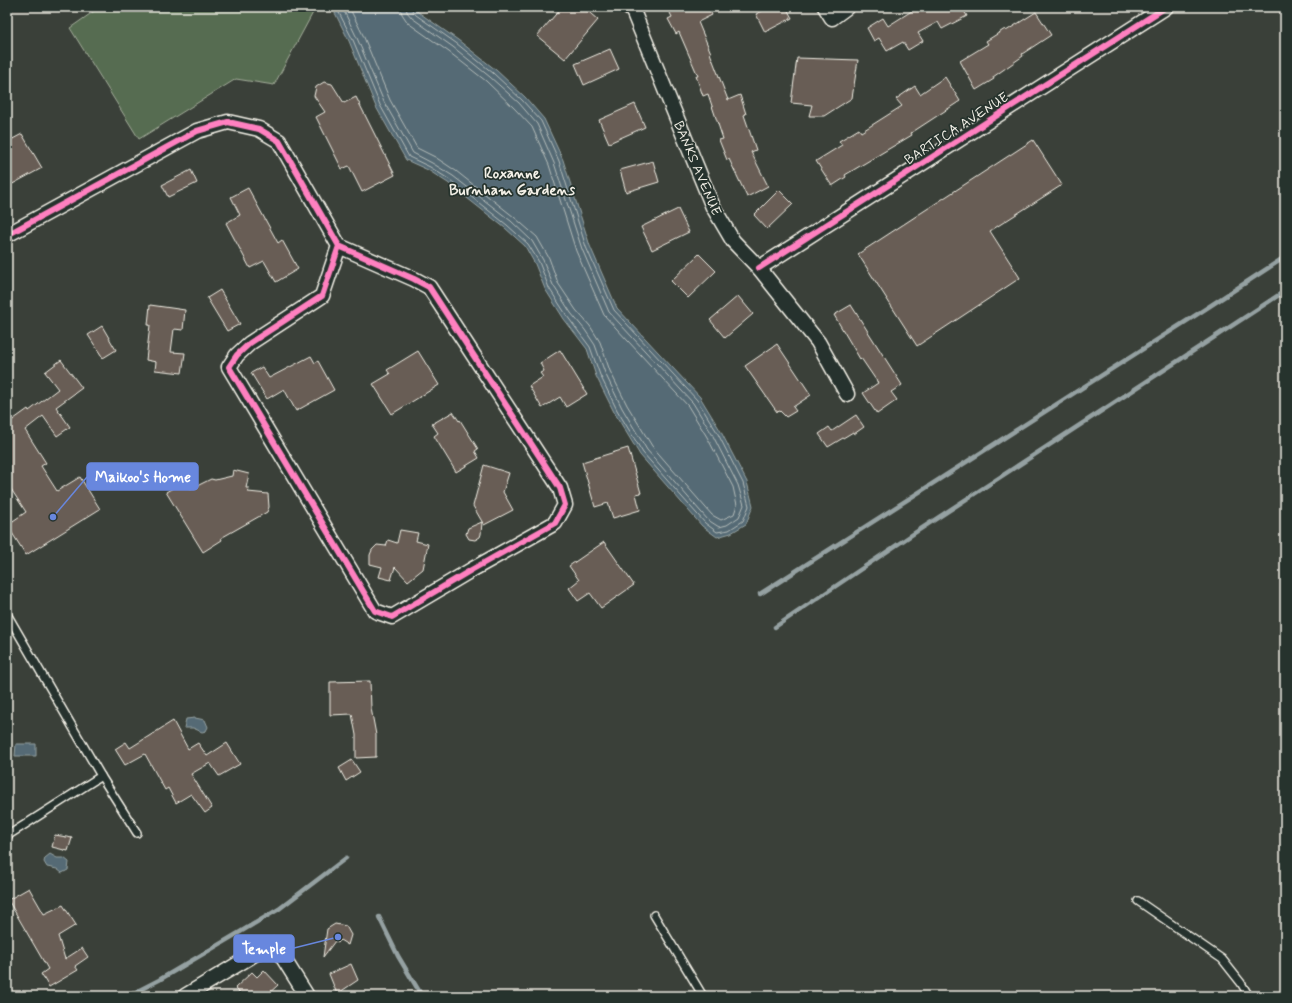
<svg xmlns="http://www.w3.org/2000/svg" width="1292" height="1003" viewBox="0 0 1292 1003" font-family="Mynerve,sans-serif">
<rect width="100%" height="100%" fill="#3a4039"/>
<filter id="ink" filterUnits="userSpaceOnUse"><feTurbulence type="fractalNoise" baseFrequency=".025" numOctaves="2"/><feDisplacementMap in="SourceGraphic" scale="8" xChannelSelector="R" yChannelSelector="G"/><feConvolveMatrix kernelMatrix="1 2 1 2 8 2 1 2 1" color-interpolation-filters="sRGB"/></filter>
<g filter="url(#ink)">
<path fill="#566c51" stroke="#a5ae9c" d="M 100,7 L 316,7 L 274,85 L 236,79 L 139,139 L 70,28 Z"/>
<g fill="#556b74" stroke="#95a1a2">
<path d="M 332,7 L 414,7 L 418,12 L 458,40 L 496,70 L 525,97 L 544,119 L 563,160 L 590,246 L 617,308 L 700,397 L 720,430 L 747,482 L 753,506 L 746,524 L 731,533 L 717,537 L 702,526 L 640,455 L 614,412 L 596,376 L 587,349 L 564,319 L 545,289 L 535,264 L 525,246 L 505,228 L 448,183 L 428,170 L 406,160 L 376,107 L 349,41 Z"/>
<path d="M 195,718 L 205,720 L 208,727 L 206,731 L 202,732 L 193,728 L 184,728 L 186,719 Z"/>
<path d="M 16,744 L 36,744 L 36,756 L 15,756 Z"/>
<path d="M 50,854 L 57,858 L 64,858 L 69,862 L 68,870 L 62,873 L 57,869 L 47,867 L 44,862 L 45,858 Z"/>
</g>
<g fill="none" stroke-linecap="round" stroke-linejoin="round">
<g stroke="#b4bbba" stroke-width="1">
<path d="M 336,7 L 353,40 L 380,105 L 409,157 L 430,167 L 450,180 L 507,225 L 528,244 L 539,262 L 549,288 L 567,316 L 590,347 L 600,375 L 617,410 L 643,453 L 705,523 L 717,532 L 729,530 L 743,521 L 749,506 L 743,483 L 717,432 L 697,400 L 614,310 L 586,247 L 559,161 L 541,121 L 522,100 L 493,73 L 456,43 L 416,15 L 412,10 L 411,7"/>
<path d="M 342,7 L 357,38 L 384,102 L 413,153 L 432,163 L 453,176 L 511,221 L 532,241 L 543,260 L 553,285 L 571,313 L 585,330 L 595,345 L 605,373 L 622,408 L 647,450 L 708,520 L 719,527 L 727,525 L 739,517 L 744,505 L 738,485 L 712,434 L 693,403 L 609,312 L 582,249 L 554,163 L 537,124 L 519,103 L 490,77 L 453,47 L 412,18 L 407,12 L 406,7"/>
<path d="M 349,7 L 363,35 L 390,100 L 417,148 L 435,157 L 456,171 L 514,217 L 537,237 L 549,258 L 558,283 L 576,310 L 590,326 L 600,342 L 610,371 L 627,405 L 652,446 L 712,515 L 721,520 L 734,514 L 737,505 L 733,487 L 707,437 L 688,406 L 604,315 L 576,251 L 549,165 L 532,127 L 514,108 L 486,81 L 449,52 L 408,23 L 402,14 L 400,7"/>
</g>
<g stroke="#95a1a2" stroke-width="4.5">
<path d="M 760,594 L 1196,315 L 1285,257"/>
<path d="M 775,627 L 916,532 L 1285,291"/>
<path d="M 379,917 L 398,956 L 422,996"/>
<path d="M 128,996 L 159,980 L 279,909 L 346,858"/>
</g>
</g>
<g fill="#685d54" stroke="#f4f1e8">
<path d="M 562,7 L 583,7 L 598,20 L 565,59 L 537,36 Z"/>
<path d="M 667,7 L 708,7 L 712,15 L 698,22 L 711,53 L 710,53 L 728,100 L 740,95 L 746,114 L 744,115 L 756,150 L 751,152 L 768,186 L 747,197 L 729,159 L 727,160 L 719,140 L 723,139 L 708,94 L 703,96 L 696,76 L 698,76 L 679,32 L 676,34 L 668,19 L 672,17 Z"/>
<path d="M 770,7 L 786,7 L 792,18 L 765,32 L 756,14 Z"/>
<path d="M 918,7 L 962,7 L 967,16 L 942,29 L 938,22 L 918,33 L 923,41 L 908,50 L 903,42 L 887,51 L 879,38 L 874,41 L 867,28 L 883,18 L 888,26 Z"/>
<path d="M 1036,12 L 1051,35 L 1022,54 L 1023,56 L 993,77 L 994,79 L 976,90 L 960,61 L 988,44 L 986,41 L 1005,29 L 1006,31 Z"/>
<path d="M 610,49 L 619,69 L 584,85 L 575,64 Z"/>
<path d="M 797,58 L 858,60 L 852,98 L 824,116 L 809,116 L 812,105 L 791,103 Z"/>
<path d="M 945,77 L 960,101 L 911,133 L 912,135 L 845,175 L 846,177 L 832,186 L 816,161 L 842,145 L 839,141 L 859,129 L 861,132 L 902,106 L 896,99 L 915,86 L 920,94 Z"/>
<path d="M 324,82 L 332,84 L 344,103 L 356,97 L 395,175 L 362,192 L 349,166 L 342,169 L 316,117 L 325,112 L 314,96 L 316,87 Z"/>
<path d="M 635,104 L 645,127 L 609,143 L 599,120 Z"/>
<path d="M 22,134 L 42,168 L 7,187 L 7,142 Z"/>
<path d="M 1033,140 L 1062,185 L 990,231 L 1020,278 L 917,346 L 858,254 Z"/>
<path d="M 653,161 L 659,182 L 626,192 L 620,170 Z"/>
<path d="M 191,170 L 197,183 L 168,197 L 162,185 Z"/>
<path d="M 248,188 L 278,243 L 282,240 L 298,269 L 276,282 L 264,261 L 250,268 L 226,223 L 240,215 L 231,197 Z"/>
<path d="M 779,190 L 793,204 L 767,229 L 754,215 Z"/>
<path d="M 678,209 L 689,232 L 652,250 L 641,227 Z"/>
<path d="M 699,254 L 716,271 L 688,298 L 671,281 Z"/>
<path d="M 220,290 L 240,324 L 227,331 L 207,298 Z"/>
<path d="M 738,296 L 753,314 L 725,338 L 710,320 Z"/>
<path d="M 150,305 L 185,310 L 183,330 L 174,329 L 171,352 L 185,353 L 182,373 L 155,370 L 156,362 L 146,360 L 150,325 L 148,325 Z"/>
<path d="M 851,305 L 902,385 L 891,392 L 897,400 L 877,414 L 863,393 L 878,383 L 861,358 L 860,359 L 834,315 Z"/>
<path d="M 102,326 L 116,350 L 103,358 L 88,335 Z"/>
<path d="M 777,344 L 811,395 L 793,407 L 796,411 L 786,417 L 780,411 L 777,412 L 745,366 Z"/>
<path d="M 560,350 L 587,394 L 566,407 L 560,397 L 542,408 L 529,386 L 543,377 L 540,373 L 544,371 L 540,363 Z"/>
<path d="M 418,351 L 439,385 L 392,414 L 373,384 L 390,374 L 387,370 Z"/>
<path d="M 311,356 L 315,363 L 318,361 L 334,390 L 296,411 L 284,389 L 267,399 L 251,373 L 262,367 L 269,378 Z"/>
<path d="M 61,360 L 82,388 L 56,407 L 70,427 L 57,436 L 43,416 L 25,430 L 46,463 L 41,466 L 57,491 L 80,477 L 100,509 L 26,555 L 7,525 L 26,512 L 7,483 L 7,424 L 28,409 L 29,411 L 58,389 L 45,372 Z"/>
<path d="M 453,412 L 459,421 L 460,420 L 478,449 L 475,451 L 479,458 L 456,472 L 434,436 L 438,433 L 432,424 Z"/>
<path d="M 856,415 L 864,427 L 854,434 L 853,432 L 828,447 L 819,434 L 829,427 L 832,431 Z"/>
<path d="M 628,448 L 641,493 L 636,494 L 640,510 L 613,518 L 608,503 L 595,507 L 582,462 Z"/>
<path d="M 484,465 L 509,473 L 503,492 L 513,510 L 484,525 L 473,506 Z"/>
<path d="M 233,470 L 249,474 L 246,488 L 249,488 L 248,492 L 268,494 L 269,507 L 267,512 L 221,538 L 222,540 L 203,552 L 166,492 L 186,480 L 191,489 L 211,479 L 215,480 L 232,476 Z"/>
<path d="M 482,522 L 481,534 L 480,537 L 475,540 L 469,539 L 466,534 L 468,528 Z"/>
<path d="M 400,530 L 418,533 L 416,541 L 428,544 L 423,569 L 408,581 L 395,567 L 391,580 L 379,577 L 382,567 L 370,564 L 370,555 L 372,550 L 377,545 L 386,546 L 388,540 L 397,543 Z"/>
<path d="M 604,542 L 634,585 L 601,608 L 590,593 L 578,601 L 569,588 L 579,580 L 569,566 Z"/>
<path d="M 370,681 L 371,708 L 376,735 L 376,757 L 356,758 L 356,735 L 352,714 L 330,715 L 330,682 Z"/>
<path d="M 173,721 L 188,749 L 198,743 L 207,756 L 227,743 L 240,764 L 219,776 L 210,763 L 191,774 L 212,808 L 205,813 L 191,794 L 176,803 L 168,788 L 165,790 L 145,754 L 125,765 L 115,749 L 126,742 L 130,748 Z"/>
<path d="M 352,760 L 360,772 L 346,781 L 339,768 Z"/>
<path d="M 55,835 L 72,838 L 68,851 L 52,847 Z"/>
<path d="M 29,888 L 44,914 L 63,905 L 76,925 L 58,936 L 65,959 L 82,948 L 88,957 L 75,966 L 78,970 L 49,987 L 41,974 L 48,969 L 8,900 Z"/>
<path d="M 335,924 L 346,926 L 351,935 L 348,945 L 340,940 L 338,943 L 335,941 L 323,957 L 327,929 Z"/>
<path d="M 351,964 L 358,980 L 337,994 L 329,974 Z"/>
<path d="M 264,970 L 278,985 L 266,996 L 257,996 L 252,991 L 247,996 L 243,996 L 235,988 L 252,972 L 257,977 Z"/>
</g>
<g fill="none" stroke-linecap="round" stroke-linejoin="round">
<g stroke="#f4f1e8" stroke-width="10">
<g id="service">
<path d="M 7,614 L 101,776 L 137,833"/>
<path d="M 7,836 L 101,776"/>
<path d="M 1138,901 L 1222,959 L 1241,983 L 1249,996"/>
<path d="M 654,915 L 703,996"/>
</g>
</g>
<g stroke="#f4f1e8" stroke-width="17">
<g id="minor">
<path d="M 628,7 L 633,11 L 713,207 L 733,241 L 759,268 L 818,342 L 847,394"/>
<path d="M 825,7 L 832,18 L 847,7"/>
<path d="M 7,235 L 197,131 L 228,122 L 259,129 L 279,141 L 339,246 L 414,279 L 429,287 L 560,488 L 565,505 L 555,523 L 473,569 L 392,617 L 375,611 L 229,367 L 237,355 L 250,343 L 322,296 L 339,246"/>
<path d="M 759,268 L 1166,7"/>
<path d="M 185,996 L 263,949 L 275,945 L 307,996"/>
</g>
</g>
<use href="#service" stroke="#26332d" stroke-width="7"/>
<use href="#minor" stroke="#26332d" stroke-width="14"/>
<g stroke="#26332d" stroke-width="8">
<g id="cycleway">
<path d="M 7,235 L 197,131 L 228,122 L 259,129 L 279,141 L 339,246 L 414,279 L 429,287 L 560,488 L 565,505 L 555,523 L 473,569 L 392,617 L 375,611 L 229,367 L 237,355 L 250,343 L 322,296 L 339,246"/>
<path d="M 759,268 L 1166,7"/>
</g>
</g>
<use href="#cycleway" stroke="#ff80c0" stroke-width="6"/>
</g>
</g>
<g text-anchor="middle" stroke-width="3.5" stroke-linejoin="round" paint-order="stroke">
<g font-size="14" fill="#f4f1e8" stroke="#26332d">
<text transform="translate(956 128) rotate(-33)" y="5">BARTICA AVENUE</text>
<text transform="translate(698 168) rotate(67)" y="5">BANKS AVENUE</text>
</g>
<g font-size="15" font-weight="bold" fill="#f4f1e8" stroke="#26332d">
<text x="512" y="178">Roxanne<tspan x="512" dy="17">Burnham Gardens</tspan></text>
</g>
</g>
<path fill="none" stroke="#6887de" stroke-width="1.5" d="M53 517L87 477M338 937L294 948"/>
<g fill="#6887de" stroke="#26332d" stroke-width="1.5">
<circle cx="53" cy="517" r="4"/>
<circle cx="338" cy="937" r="4"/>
</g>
<g fill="#6887de" stroke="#6887de" stroke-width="1.5">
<rect x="87" y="463" width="111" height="27" rx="4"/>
<rect x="234" y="935" width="60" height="27" rx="4"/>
</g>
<g font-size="15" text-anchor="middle" font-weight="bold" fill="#fff">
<text x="143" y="482">Maikoo's Home</text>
<text x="264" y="954">Temple</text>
</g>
<rect width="1292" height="1003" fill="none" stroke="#26332d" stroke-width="24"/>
<rect x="12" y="12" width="1268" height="979" fill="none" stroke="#f4f1e8" stroke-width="1.5" filter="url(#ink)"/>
</svg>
